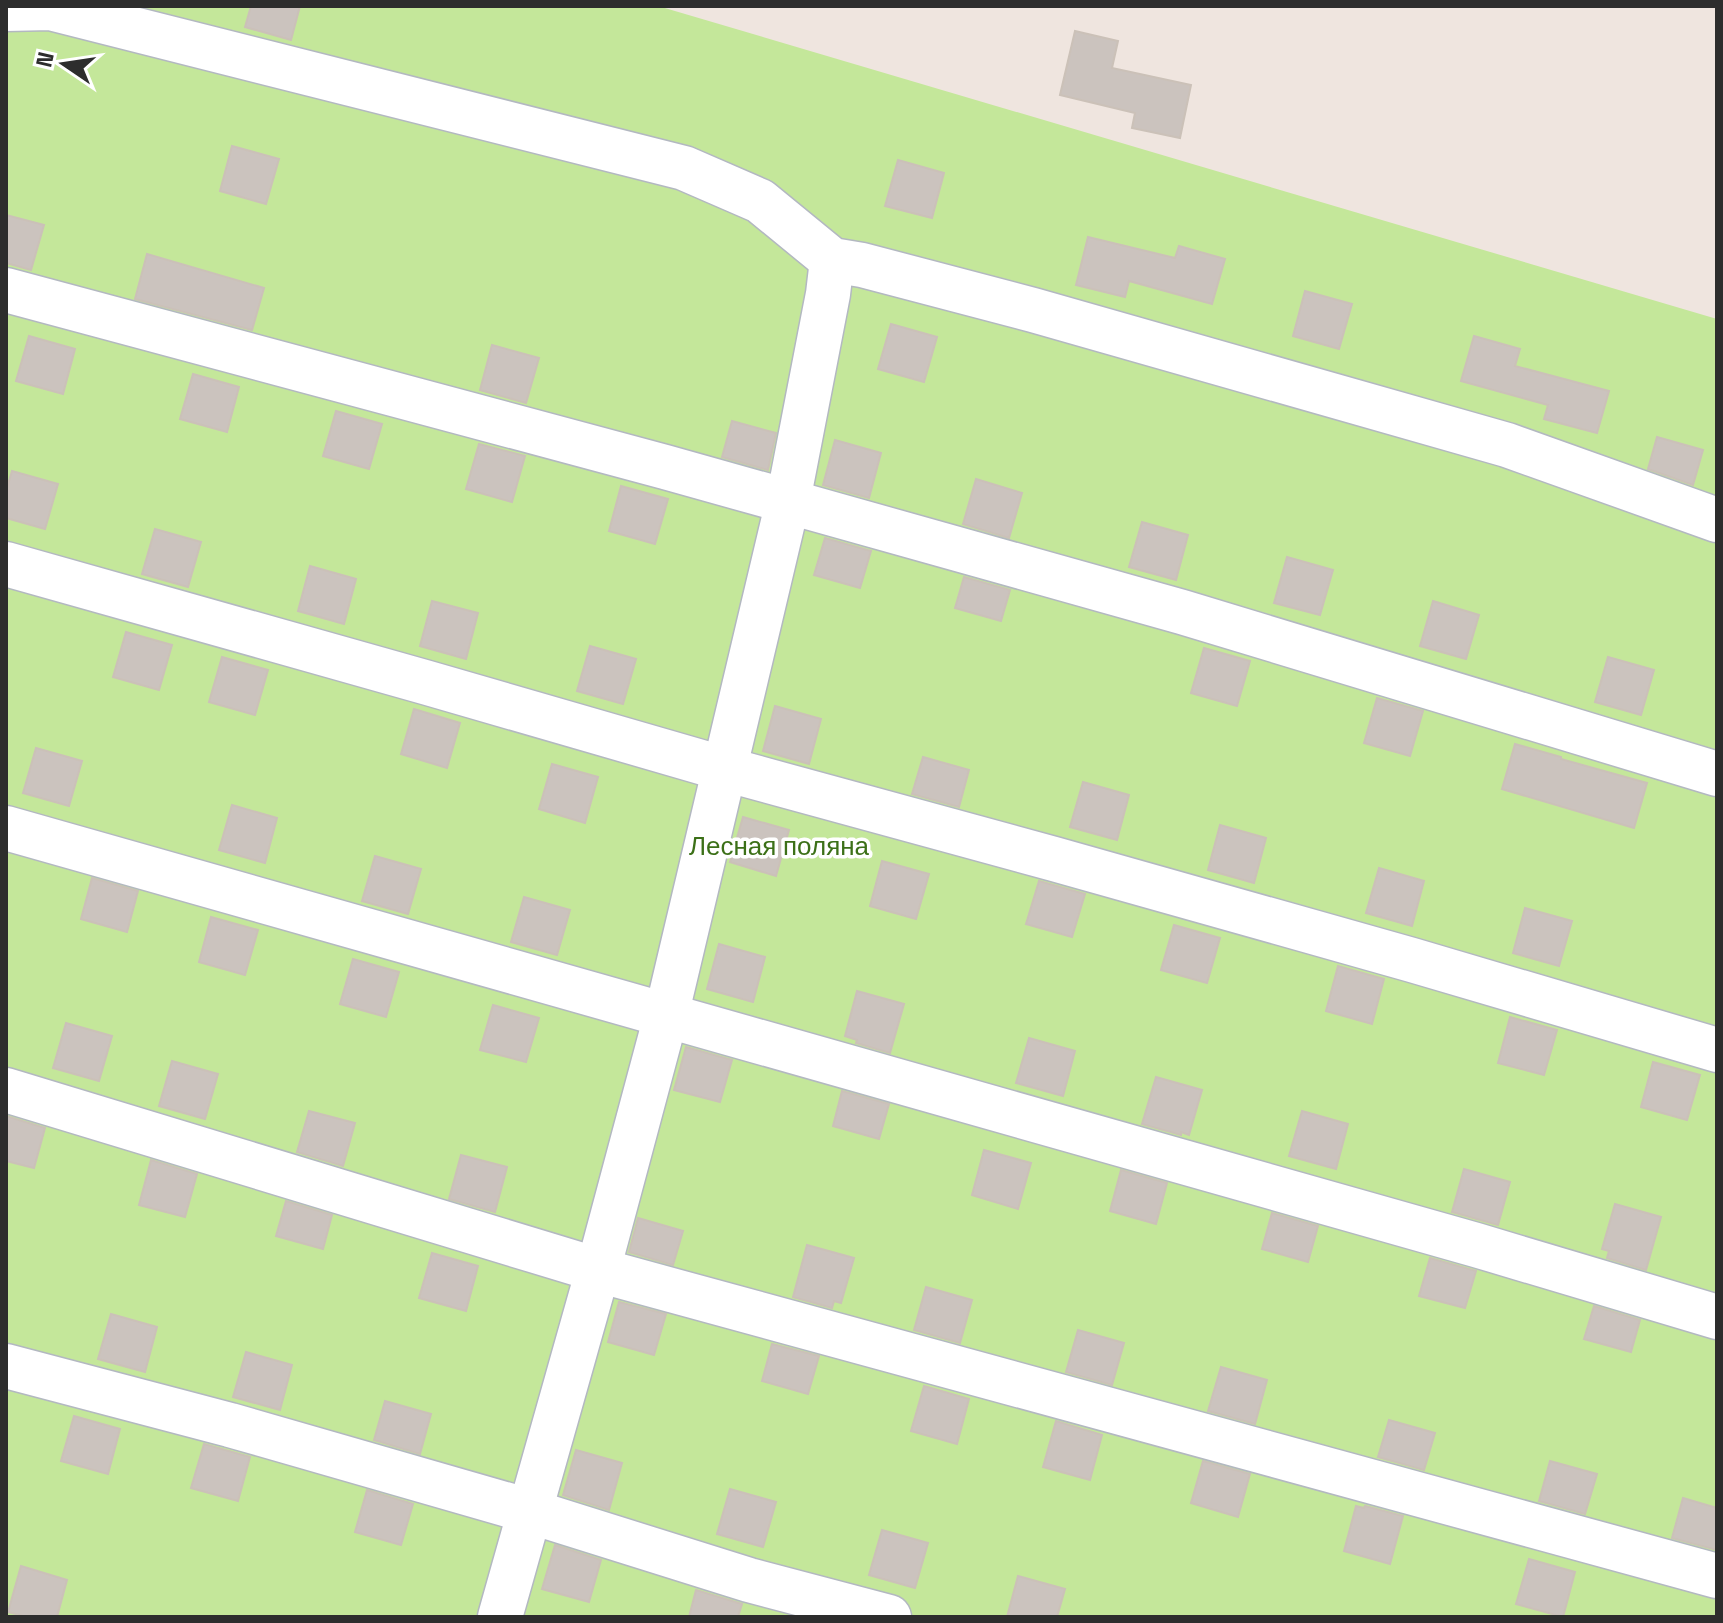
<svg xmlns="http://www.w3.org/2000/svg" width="1723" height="1623" viewBox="0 0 1723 1623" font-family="'Space Grotesk',sans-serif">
<rect width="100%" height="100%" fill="#efe5df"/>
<path fill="#c4e79a" d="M 6,6 L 658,6 L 1717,319 L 1717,1617 L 6,1617 Z"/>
<g fill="#cbc3be" stroke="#cbc1b8" stroke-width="2">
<path d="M 251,6 L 300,6 L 291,40 L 245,27 Z"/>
<path d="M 1075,31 L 1118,41 L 1112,68 L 1191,85 L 1180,138 L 1132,128 L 1135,113 L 1060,95 Z"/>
<path d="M 232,146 L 279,159 L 266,204 L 220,191 Z"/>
<path d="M 898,160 L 944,173 L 932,218 L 885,206 Z"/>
<path d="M 6,215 L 44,225 L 31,270 L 6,263 Z"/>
<path d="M 1088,237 L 1175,258 L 1179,246 L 1225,259 L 1212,304 L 1129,281 L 1125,297 L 1076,285 Z"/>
<path d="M 147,254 L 264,288 L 252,330 L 135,299 Z"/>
<path d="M 1305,291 L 1352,304 L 1339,349 L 1293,336 Z"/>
<path d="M 891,324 L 937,337 L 924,382 L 878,369 Z"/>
<path d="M 29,336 L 75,349 L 63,394 L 16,381 Z"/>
<path d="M 1474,336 L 1520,349 L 1515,366 L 1609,391 L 1597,433 L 1544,419 L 1548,405 L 1461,381 Z"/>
<path d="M 492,345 L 539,358 L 526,403 L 480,390 Z"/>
<path d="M 193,374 L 239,387 L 227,432 L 180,419 Z"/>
<path d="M 336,411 L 382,424 L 369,469 L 323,456 Z"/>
<path d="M 732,421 L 776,433 L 768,470 L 722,457 Z"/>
<path d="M 1657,437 L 1703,450 L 1693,485 L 1648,469 Z"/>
<path d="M 835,440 L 881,453 L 869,498 L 823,485 Z"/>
<path d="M 479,444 L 525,456 L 512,502 L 466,489 Z"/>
<path d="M 12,471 L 58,484 L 45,529 L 6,518 L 6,491 Z"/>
<path d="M 976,479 L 1022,493 L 1009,538 L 963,524 Z"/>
<path d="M 621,486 L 668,499 L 655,544 L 609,531 Z"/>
<path d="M 1142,522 L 1188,535 L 1176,580 L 1129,567 Z"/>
<path d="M 155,529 L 201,542 L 188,587 L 142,574 Z"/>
<path d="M 825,538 L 871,551 L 860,588 L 814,575 Z"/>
<path d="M 1287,557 L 1333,570 L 1320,615 L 1274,603 Z"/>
<path d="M 310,566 L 356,579 L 344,624 L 298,611 Z"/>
<path d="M 964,577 L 1010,590 L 1001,621 L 955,608 Z"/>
<path d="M 432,601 L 478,613 L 466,659 L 420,646 Z"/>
<path d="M 1433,601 L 1479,615 L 1466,659 L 1420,646 Z"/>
<path d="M 126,632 L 172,645 L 159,690 L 113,677 Z"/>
<path d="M 590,646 L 636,659 L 623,704 L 577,691 Z"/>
<path d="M 1204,648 L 1250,661 L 1237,706 L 1191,693 Z"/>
<path d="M 222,657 L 268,670 L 255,715 L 209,702 Z"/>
<path d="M 1608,657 L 1654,670 L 1641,715 L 1595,702 Z"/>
<path d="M 1377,698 L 1423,711 L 1410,756 L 1364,743 Z"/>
<path d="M 775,706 L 821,719 L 809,764 L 763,751 Z"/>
<path d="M 414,709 L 460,723 L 447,768 L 401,754 Z"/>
<path d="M 1515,744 L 1561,757 L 1561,759 L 1647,783 L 1634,828 L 1502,789 Z"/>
<path d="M 36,748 L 82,761 L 69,806 L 23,793 Z"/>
<path d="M 923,757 L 969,770 L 959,807 L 912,794 Z"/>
<path d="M 552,764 L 598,777 L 585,823 L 539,809 Z"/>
<path d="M 1083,782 L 1129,795 L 1117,840 L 1070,827 Z"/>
<path d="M 232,805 L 277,818 L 265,863 L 219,850 Z"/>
<path d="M 743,817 L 789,830 L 776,876 L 730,862 Z"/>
<path d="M 1220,825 L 1266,838 L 1254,883 L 1208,870 Z"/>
<path d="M 375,856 L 421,869 L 408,914 L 362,901 Z"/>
<path d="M 882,861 L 929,874 L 916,919 L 870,906 Z"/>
<path d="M 1379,868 L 1424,881 L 1412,926 L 1366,913 Z"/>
<path d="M 92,878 L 138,891 L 127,932 L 81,919 Z"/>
<path d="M 1039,881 L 1085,894 L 1072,937 L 1026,924 Z"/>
<path d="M 524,897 L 570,910 L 557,955 L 511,942 Z"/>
<path d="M 1525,908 L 1572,921 L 1559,966 L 1513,953 Z"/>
<path d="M 211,917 L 258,930 L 245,975 L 199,962 Z"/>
<path d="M 1174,925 L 1220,938 L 1207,983 L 1161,970 Z"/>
<path d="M 719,944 L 765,957 L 753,1002 L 707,989 Z"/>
<path d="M 353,959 L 399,972 L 386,1017 L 340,1004 Z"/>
<path d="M 1338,966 L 1384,979 L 1372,1024 L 1326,1011 Z"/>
<path d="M 857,991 L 904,1004 L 890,1053 L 856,1043 L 857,1040 L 845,1036 Z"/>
<path d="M 493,1005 L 539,1018 L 526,1062 L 480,1050 Z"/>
<path d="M 1510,1017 L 1557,1030 L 1544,1075 L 1498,1063 Z"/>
<path d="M 66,1023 L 112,1036 L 99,1081 L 53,1068 Z"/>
<path d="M 1029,1038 L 1075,1051 L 1063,1096 L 1016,1083 Z"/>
<path d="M 686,1047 L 732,1060 L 720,1102 L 674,1090 Z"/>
<path d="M 172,1061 L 218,1074 L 205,1119 L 159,1106 Z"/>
<path d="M 1653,1062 L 1700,1075 L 1687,1120 L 1641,1107 Z"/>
<path d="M 1156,1077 L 1202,1090 L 1189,1135 L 1181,1132 L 1181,1135 L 1142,1124 Z"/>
<path d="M 842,1091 L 889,1104 L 879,1139 L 833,1126 Z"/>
<path d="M 309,1111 L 355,1123 L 343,1166 L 297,1152 Z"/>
<path d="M 1302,1111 L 1348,1124 L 1336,1169 L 1289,1156 Z"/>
<path d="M 6,1116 L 45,1128 L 34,1168 L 6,1161 Z"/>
<path d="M 984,1150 L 1031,1163 L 1018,1209 L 972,1195 Z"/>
<path d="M 461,1155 L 507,1167 L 495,1212 L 449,1199 Z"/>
<path d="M 151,1160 L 197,1174 L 185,1217 L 139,1205 Z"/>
<path d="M 1464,1169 L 1510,1182 L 1498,1225 L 1452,1212 Z"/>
<path d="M 1121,1170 L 1167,1183 L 1156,1224 L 1110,1211 Z"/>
<path d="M 286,1201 L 332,1215 L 323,1249 L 276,1236 Z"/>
<path d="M 1615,1204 L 1661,1217 L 1646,1270 L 1607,1258 L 1609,1251 L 1602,1249 Z"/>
<path d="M 1272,1213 L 1318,1226 L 1308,1262 L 1262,1249 Z"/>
<path d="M 638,1218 L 683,1231 L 673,1265 L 629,1252 Z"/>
<path d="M 807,1245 L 854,1258 L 841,1303 L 834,1301 L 832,1308 L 793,1297 Z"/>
<path d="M 432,1253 L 478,1266 L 466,1311 L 419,1298 Z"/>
<path d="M 1430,1258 L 1476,1271 L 1465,1308 L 1419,1296 Z"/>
<path d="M 926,1287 L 972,1300 L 960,1343 L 914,1330 Z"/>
<path d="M 619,1302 L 666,1314 L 654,1355 L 608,1342 Z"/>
<path d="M 1594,1306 L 1640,1320 L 1631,1352 L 1584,1339 Z"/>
<path d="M 111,1314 L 157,1327 L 145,1372 L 98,1359 Z"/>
<path d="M 1078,1330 L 1124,1343 L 1112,1385 L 1066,1372 Z"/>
<path d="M 772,1344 L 819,1356 L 808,1394 L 762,1381 Z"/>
<path d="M 246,1352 L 292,1365 L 280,1410 L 233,1397 Z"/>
<path d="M 1221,1367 L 1267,1380 L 1255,1424 L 1208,1411 Z"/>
<path d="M 924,1386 L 969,1399 L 957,1444 L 911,1431 Z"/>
<path d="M 385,1401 L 431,1414 L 420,1454 L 374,1440 Z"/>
<path d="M 74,1416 L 120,1429 L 108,1474 L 61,1461 Z"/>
<path d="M 1389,1420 L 1435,1433 L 1424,1470 L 1378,1457 Z"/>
<path d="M 1056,1421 L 1102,1435 L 1090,1480 L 1043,1467 Z"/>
<path d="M 204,1444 L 250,1457 L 238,1501 L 191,1488 Z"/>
<path d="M 576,1450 L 622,1463 L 609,1510 L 563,1495 Z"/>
<path d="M 1203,1461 L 1250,1474 L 1238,1517 L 1191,1503 Z"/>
<path d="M 1550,1461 L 1597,1474 L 1585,1514 L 1539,1501 Z"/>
<path d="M 730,1489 L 776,1502 L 763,1547 L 717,1534 Z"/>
<path d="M 367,1490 L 413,1504 L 401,1545 L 355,1532 Z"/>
<path d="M 1683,1498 L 1717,1508 L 1717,1550 L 1672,1538 Z"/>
<path d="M 1356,1506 L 1364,1508 L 1365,1506 L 1403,1516 L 1390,1564 L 1344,1551 Z"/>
<path d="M 882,1530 L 928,1543 L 915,1588 L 869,1575 Z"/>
<path d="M 555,1545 L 601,1560 L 589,1602 L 542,1589 Z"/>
<path d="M 1529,1559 L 1575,1572 L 1563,1617 L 1516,1604 Z"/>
<path d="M 21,1566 L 67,1580 L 57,1617 L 27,1617 L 8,1612 Z"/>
<path d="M 1018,1576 L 1065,1589 L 1057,1617 L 1007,1617 Z"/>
<path d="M 696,1590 L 742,1604 L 738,1617 L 689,1617 Z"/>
</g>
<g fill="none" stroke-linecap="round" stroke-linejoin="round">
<g stroke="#b3b8c1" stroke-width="47">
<g id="minor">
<path d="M 6,9 L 50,8 L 684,168 L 760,201 L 832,260 L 862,265 L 1033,310 L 1507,445 L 1717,520"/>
<path d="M 6,290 L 665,467 L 1182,612 L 1717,774"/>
<path d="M 6,564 L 428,683 L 725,769 L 1054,859 L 1412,960 L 1717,1050"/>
<path d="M 6,828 L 1476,1245 L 1717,1317"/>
<path d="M 6,1090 L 598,1270 L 1717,1576"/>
<path d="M 6,1366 L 230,1425 L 529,1511 L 749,1580 L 889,1617"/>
<path d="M 500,1617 L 598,1270 L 666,1016 L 788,501 L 828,294 L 832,260"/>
</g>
</g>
<use href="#minor" stroke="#fff" stroke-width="44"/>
</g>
<g text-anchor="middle" stroke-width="7" stroke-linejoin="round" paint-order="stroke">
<g font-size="26" fill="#3c7018" stroke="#fff">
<text x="779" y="855">Лесная поляна</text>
</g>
</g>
<rect width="1723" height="1623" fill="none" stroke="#2d2d2d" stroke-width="16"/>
<g transform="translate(64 64) rotate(283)" stroke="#ffffff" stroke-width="6" paint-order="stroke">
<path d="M0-6L14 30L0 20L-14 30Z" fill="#2d2d2d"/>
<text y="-12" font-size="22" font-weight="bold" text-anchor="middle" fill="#2d2d2d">N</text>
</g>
</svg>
